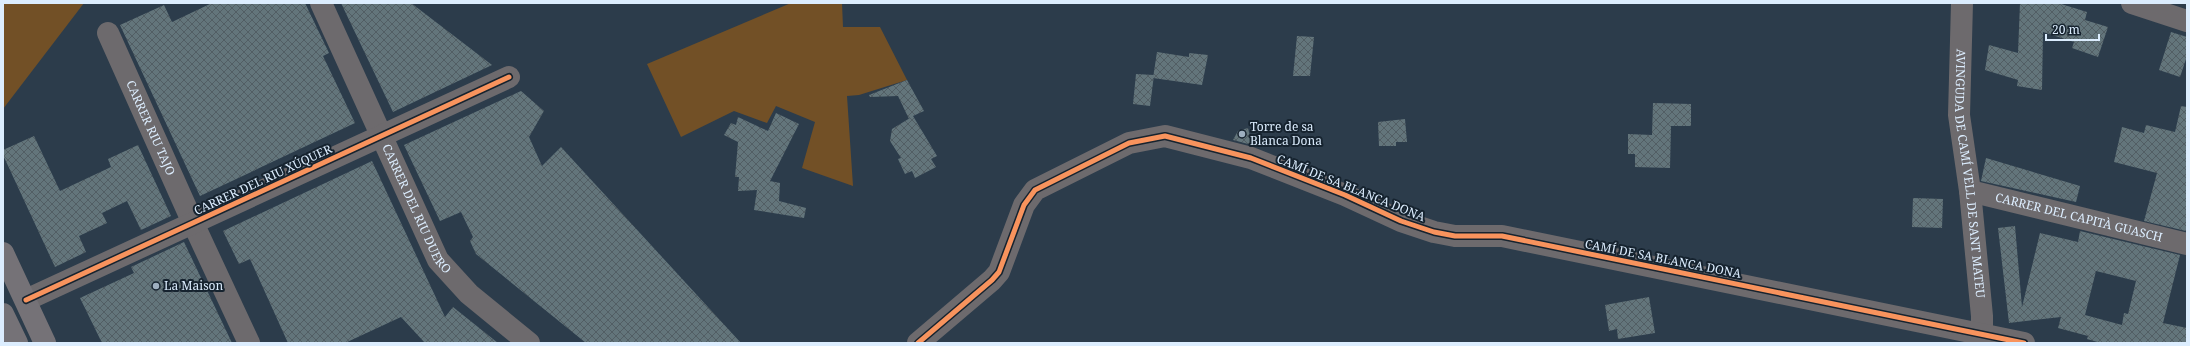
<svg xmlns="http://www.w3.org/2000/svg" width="2190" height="346" viewBox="0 0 2190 346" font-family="'Noto Serif',serif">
<defs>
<pattern id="building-cross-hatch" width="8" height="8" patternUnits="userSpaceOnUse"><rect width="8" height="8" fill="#63757b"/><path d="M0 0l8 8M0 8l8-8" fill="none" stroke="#525e64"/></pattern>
</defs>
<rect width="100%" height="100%" fill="#2c3c4b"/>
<g fill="#725026">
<path d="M 3,3 L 84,3 L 3,109 Z"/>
<path d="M 791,3 L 842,3 L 843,27 L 880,27 L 907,80 L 859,95 L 847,96 L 853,186 L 802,168 L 815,122 L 776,106 L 767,123 L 734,111 L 681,137 L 647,64 Z"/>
</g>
<g fill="url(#building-cross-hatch)" fill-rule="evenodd">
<path d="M 212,3 L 305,3 L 329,53 L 323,56 L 355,123 L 200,196 L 120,25 L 164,5 L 172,22 Z"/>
<path d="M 341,3 L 411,3 L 492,65 L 393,112 Z"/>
<path d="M 2020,3 L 2058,3 L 2087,12 L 2085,20 L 2108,27 L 2098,57 L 2072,48 L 2074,42 L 2043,32 L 2042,90 L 2017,86 L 2018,80 L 1985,70 L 1989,45 L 2018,53 Z"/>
<path d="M 2171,32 L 2187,37 L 2187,56 L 2180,77 L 2159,70 Z"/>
<path d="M 1297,36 L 1314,37 L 1310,76 L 1293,76 Z"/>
<path d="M 1157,52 L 1189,57 L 1189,53 L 1208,55 L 1202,85 L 1153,78 Z"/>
<path d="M 1136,74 L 1154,75 L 1150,106 L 1133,104 Z"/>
<path d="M 907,80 L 924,111 L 913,116 L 937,156 L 931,159 L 936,167 L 915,178 L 912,171 L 905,174 L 898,159 L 901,158 L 890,141 L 892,129 L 910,118 L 909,119 L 898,96 L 870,97 L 869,95 Z"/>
<path d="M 521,91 L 544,111 L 529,137 L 542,166 L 561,147 L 741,343 L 586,343 L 476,254 L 470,241 L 473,237 L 461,212 L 440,221 L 404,145 Z"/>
<path d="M 1653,103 L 1691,104 L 1691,126 L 1671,126 L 1670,168 L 1635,167 L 1635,154 L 1628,154 L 1628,134 L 1652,135 Z"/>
<path d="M 2181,106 L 2187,107 L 2186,231 L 2144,221 L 2157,173 L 2114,162 L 2122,127 L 2144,133 L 2146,125 L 2175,132 Z"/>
<path d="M 776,113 L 799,124 L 770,181 L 780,183 L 779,201 L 806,208 L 804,218 L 754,210 L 757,190 L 738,191 L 739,177 L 735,177 L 738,142 L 724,135 L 731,123 L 736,125 L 738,117 L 768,131 Z"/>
<path d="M 1405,119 L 1407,142 L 1396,142 L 1396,146 L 1379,146 L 1378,122 Z"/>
<path d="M 1248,128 L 1252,145 L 1233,140 L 1238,131 Z"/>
<path d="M 34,136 L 60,191 L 111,167 L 108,159 L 138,145 L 171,216 L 141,230 L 127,201 L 102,213 L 107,223 L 79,236 L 86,252 L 55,267 L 3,155 L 3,150 Z"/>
<path d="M 1986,158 L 2080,186 L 2076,202 L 1981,181 Z"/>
<path d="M 372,161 L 445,317 L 453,307 L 498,343 L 425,343 L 401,317 L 345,343 L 288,343 L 250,259 L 239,264 L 223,231 Z"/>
<path d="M 1913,198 L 1943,199 L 1942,228 L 1912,227 Z"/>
<path d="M 2015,226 L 2022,307 L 2040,233 L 2078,242 L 2080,231 L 2180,255 L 2163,323 L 2187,328 L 2187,343 L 2101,343 L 2087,339 L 2088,336 L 2058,328 L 2061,317 L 2009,323 L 1998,228 ZM 2096,271 L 2136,281 L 2128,314 L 2124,313 L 2122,325 L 2085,315 Z"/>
<path d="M 184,242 L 232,343 L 102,343 L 80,298 L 134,273 L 131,267 Z"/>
<path d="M 1649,297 L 1655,333 L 1618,339 L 1617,329 L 1609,331 L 1605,305 Z"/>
</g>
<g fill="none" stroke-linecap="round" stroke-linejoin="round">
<g stroke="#6d6a6d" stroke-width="22">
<path id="s1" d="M 321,3 L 438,260 L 469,294 L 529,343"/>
<path id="s2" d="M 1962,3 L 1959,115 L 1970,191 L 1982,316 L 1982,343"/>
<path d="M 2132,3 L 2187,21"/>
<path id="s3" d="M 108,33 L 193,223 L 249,343"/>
<path id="s4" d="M 1970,191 L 2187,244"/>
<path d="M 26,300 L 509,77"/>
<path d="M 918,343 L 992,280 L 999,272 L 1024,205 L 1035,190 L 1129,143 L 1165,136 L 1251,158 L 1345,195 L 1401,221 L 1434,232 L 1455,236 L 1502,236 L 2024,343"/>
</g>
<g stroke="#757277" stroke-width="22">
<path d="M 3,253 L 45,343"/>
<path d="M 3,314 L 17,343"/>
</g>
<g stroke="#16232f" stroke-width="8">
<g id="cycleway">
<path d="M 26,300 L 509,77"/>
<path d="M 918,343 L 992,280 L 999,272 L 1024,205 L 1035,190 L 1129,143 L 1165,136 L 1251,158 L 1345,195 L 1401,221 L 1434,232 L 1455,236 L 1502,236 L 2024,343"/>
</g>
</g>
<use href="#cycleway" stroke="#f8935d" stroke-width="5"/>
</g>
<g fill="#9eafbf" stroke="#16232f" stroke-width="1.5">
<circle cx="1242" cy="134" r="4"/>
<circle cx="156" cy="286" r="4"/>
</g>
<g text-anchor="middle" stroke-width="4" stroke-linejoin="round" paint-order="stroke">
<g font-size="12" fill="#dcedfe" stroke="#16232f" text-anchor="start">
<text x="1250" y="131">Torre de sa<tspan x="1250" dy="14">Blanca Dona</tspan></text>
<text x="164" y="290">La Maison</text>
</g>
<g font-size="12" fill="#dcedfe" stroke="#16232f">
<text dy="4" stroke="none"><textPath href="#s3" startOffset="104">CARRER RIU TAJO</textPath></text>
<text dy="4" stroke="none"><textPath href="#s2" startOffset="171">AVINGUDA DE CAMÍ VELL DE SANT MATEU</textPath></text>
<text transform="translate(263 180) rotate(-25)" y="4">CARRER DEL RIU XÚQUER</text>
<text transform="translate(1351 188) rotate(22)" y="4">CAMÍ DE SA BLANCA DONA</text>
<text dy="4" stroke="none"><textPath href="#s1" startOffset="227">CARRER DEL RIU DUERO</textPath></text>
<text dy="4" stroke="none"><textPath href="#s4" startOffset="112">CARRER DEL CAPITÀ GUASCH</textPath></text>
<text transform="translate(1663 259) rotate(11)" y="4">CAMÍ DE SA BLANCA DONA</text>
</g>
</g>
<rect width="2190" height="346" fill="none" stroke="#dcedfe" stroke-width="8"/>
<path d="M2046 34v6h53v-6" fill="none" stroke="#dcedfe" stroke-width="2"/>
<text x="2052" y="34" font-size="12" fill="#dcedfe" stroke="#16232f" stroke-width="3" paint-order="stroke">20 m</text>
</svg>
